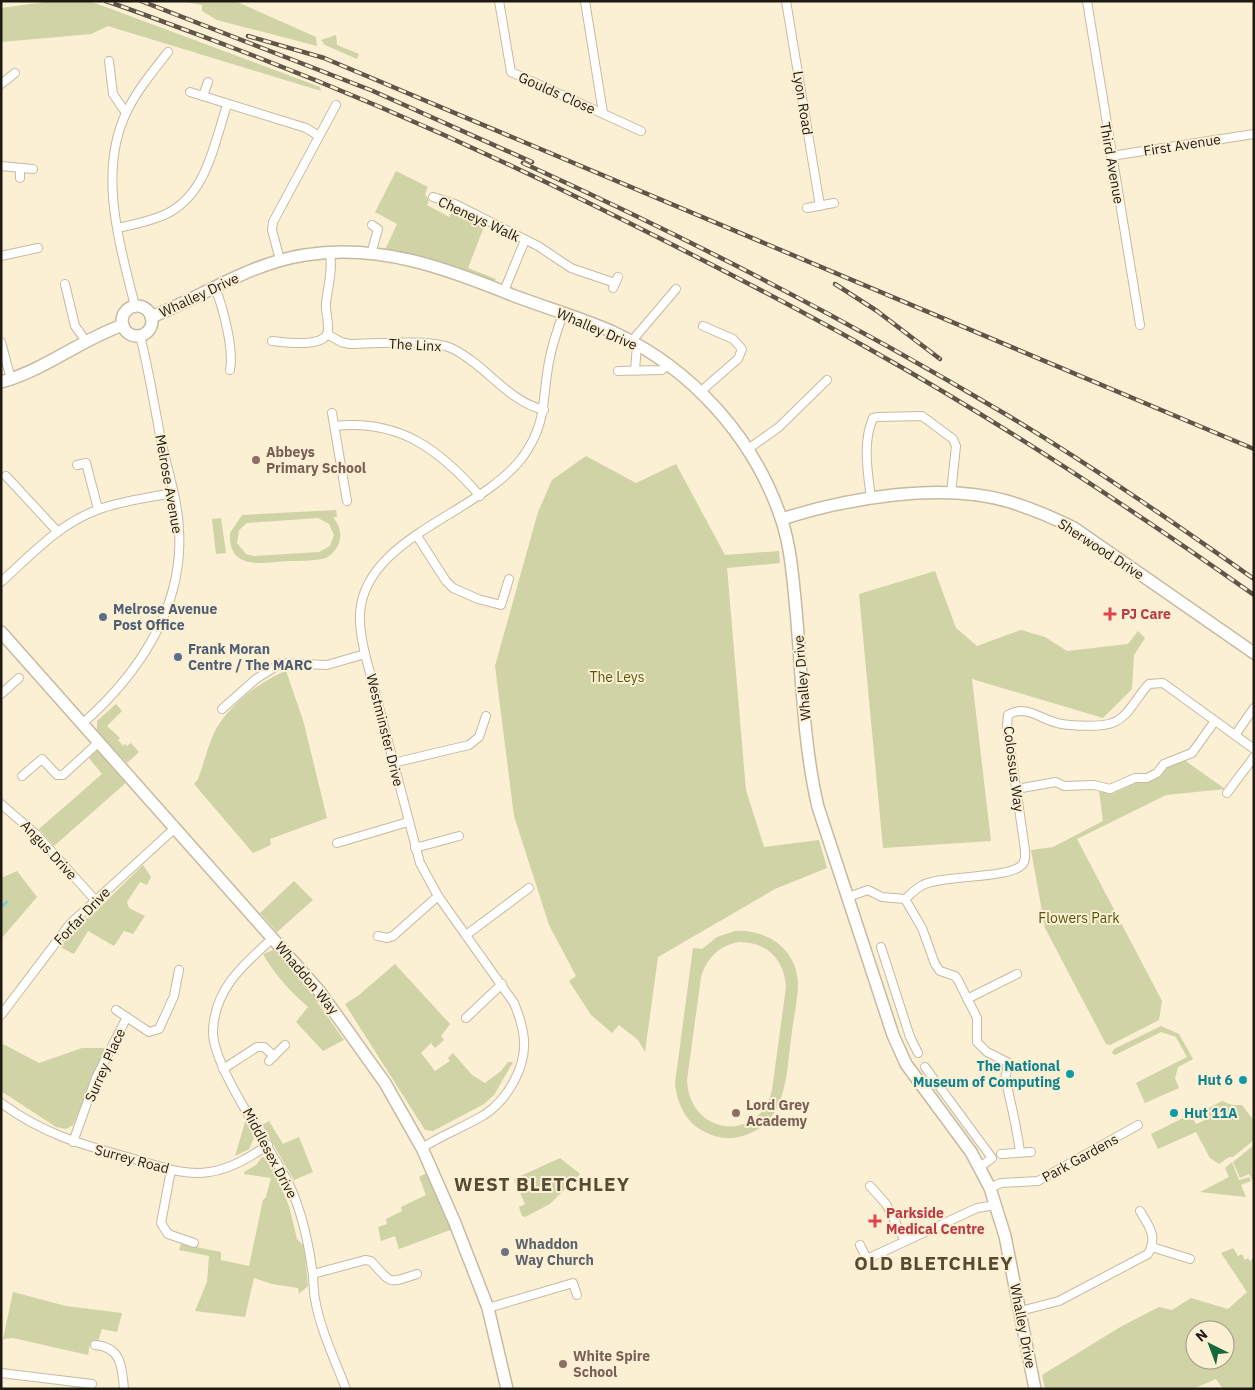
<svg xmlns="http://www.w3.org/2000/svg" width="1255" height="1390" viewBox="0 0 1255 1390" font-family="'IBM Plex Sans',sans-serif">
<rect width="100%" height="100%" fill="#fbefd4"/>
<g fill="#cfd3a5" fill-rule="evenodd">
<path d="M 53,1 L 88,1 L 106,7 L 320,87 L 321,91 L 108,26 L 91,34 L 1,42 L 1,8 Z"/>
<path d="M 181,1 L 235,1 L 316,37 L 317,46 L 217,20 L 202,11 L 202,5 Z"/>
<path d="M 336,35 L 337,45 L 359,54 L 357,59 L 325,45 L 321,40 Z"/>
<path d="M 396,171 L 428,187 L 425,194 L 429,200 L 427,205 L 449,217 L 453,209 L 485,224 L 468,268 L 496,279 L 494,281 C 458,266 424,256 385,250 L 397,224 L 375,212 Z"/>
<path d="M 586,456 L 636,483 L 676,464 L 725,555 L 779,551 L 780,563 L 727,568 L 746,790 L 764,847 L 819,840 L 827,868 L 775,889 L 658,957 L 645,1052 L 638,1040 L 619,1025 L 612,1033 L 591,1015 L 569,981 L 576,976 L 549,925 L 514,816 L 495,666 L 538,512 L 552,480 Z"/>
<path d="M 336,510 L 337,517 L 333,517 C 345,532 342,548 326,558 C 314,561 300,561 288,561 C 263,563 228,571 230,533 L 242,515 ZM 318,518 L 329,524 L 334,535 L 330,546 L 319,552 L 254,556 L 246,554 L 237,543 L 239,530 L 247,523 Z"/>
<path d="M 221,518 L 226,553 L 216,554 L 212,519 Z"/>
<path d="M 935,571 L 956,628 L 977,646 L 1021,630 L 1045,637 L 1067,651 L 1128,644 L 1138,631 L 1145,638 L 1134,655 L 1132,689 L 1103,718 L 972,679 L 991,841 L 883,848 L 859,594 Z"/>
<path d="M 286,671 L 303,720 L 327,818 L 270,839 L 271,845 L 253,853 L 194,784 L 198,779 C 204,764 210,737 219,724 C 234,702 262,680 286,671 Z"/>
<path d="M 116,704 L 122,711 L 107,726 L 120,738 L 118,740 L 123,746 L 125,744 L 127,746 L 131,743 L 139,752 L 127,763 L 97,731 L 97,721 Z"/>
<path d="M 99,748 L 128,781 L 54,846 L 39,829 L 102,774 L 89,758 Z"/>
<path d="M 1183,759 L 1225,789 L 1166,795 L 1077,839 L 1162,1001 L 1159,1020 L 1110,1045 L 1106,1044 L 1045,928 L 1031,850 L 1053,847 L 1103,821 L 1099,791 L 1112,794 L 1137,782 L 1156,779 L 1168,767 Z"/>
<path d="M 143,865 L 151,877 L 147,885 L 140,882 L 127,902 L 129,908 L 145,916 L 133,934 L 124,931 L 114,946 L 88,931 L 74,954 L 60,947 L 84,919 L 89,918 Z"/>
<path d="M 17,871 L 37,897 L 1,939 L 1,878 Z"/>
<path d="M 294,881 L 313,900 L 277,932 L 260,913 Z"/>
<path d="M 735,931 C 766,929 796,948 798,982 C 798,1001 793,1020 791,1039 C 786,1075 787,1121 746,1135 C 732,1140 718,1139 705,1132 C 686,1123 677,1104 675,1083 L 693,948 L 702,949 L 717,937 ZM 739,942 C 767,942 784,959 786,987 L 772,1090 C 760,1144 689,1136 687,1080 L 701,977 C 707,958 718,946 739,942 Z"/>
<path d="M 273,950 L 317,998 L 317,1002 L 344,1040 L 323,1051 L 296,1022 L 308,1007 C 290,991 275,975 263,954 Z"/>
<path d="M 395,964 L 450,1024 L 441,1036 L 444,1040 L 435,1048 L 431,1043 L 421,1053 L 435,1071 L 450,1061 L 448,1058 L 453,1053 L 472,1075 L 485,1083 L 501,1071 L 508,1062 L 513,1062 L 494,1095 L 484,1104 L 433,1131 L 425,1130 L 345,1004 L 359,995 Z"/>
<path d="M 1161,1026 L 1179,1034 L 1193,1059 L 1178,1067 L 1175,1078 L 1179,1088 L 1145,1103 L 1136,1083 L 1187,1057 L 1176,1037 L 1161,1032 L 1115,1055 L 1112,1053 L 1114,1049 Z"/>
<path d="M 1,1043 L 39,1063 L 82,1048 L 105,1048 L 73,1125 L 66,1129 L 56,1127 L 1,1091 Z"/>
<path d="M 1222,1101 L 1232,1105 L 1242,1105 L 1254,1121 L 1254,1140 L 1233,1157 L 1229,1157 L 1219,1164 L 1210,1158 L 1196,1132 L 1158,1149 L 1151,1134 L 1191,1114 L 1196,1124 L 1210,1118 L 1207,1109 Z"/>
<path d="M 246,1119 L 254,1138 L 249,1149 L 235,1156 Z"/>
<path d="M 269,1121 L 283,1144 L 299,1137 L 313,1172 L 294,1180 L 262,1125 Z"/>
<path d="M 1254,1145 L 1254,1183 L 1249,1174 L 1240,1178 L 1233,1162 Z"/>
<path d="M 262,1157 L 273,1159 L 277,1167 L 275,1173 L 289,1206 L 297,1239 L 304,1246 L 308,1286 L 299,1294 L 298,1288 L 272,1284 L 254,1278 L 245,1317 L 195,1311 L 207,1282 L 209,1256 L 179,1250 L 181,1244 L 221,1252 L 221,1260 L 249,1266 L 263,1200 L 266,1197 L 271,1178 L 244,1174 L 244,1172 L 256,1165 Z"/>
<path d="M 560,1158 L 580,1174 L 550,1204 L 525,1217 L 522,1216 L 519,1207 L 525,1204 L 514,1179 Z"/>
<path d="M 1232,1162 L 1239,1180 L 1249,1177 L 1251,1181 L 1241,1185 L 1246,1197 L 1200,1192 L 1229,1177 L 1225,1168 Z"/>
<path d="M 431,1171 L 453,1229 L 399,1249 L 395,1236 L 381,1241 L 378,1227 L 387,1224 L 386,1219 L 402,1211 L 401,1207 L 426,1195 L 419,1177 Z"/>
<path d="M 1233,1248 L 1238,1256 L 1242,1254 L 1245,1260 L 1248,1258 L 1250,1261 L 1254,1258 L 1254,1389 L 1223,1389 L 1216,1379 L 1193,1389 L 1045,1389 L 1042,1375 L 1122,1326 L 1159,1307 L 1172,1310 L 1191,1298 L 1228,1309 L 1247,1292 L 1221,1253 ZM 1195,1330 L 1225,1330 L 1225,1360 L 1195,1360 Z"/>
<path d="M 13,1292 L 66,1306 L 122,1313 L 117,1332 L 102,1329 L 98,1341 L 90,1343 L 88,1355 L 13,1338 L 3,1339 Z"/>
</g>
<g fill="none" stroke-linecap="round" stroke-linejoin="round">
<path stroke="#7dd2dd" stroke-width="2.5" d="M 1,907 L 7,902"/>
<g stroke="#c6baa0" stroke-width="10">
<g id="street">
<path d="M 499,1 L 511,72 L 641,131"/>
<path d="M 585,1 L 603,113"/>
<path d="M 786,1 L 820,206"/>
<path d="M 1087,1 L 1140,325"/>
<path d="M 109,61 L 113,94 L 126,113"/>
<path d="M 1,84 L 15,73"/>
<path d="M 190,92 L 306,128 L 319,136"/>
<path d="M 203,96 L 208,82"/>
<path d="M 1111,156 L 1254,134"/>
<path d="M 1,166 L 33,169"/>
<path d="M 20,168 L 20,178"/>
<path d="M 433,197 L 455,204 L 538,246 L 571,268 L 615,283"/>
<path d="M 807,208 L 834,203"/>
<path d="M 118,228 C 131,225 146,222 159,217 C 206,200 213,147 227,105"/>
<path d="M 371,254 L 378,229 L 372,225"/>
<path d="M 1,256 L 38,248"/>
<path d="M 280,260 L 272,230 L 273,222 L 336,105"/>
<path d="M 65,284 L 75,326 L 86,341"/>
<path d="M 215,287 C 223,308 234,348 230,370"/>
<path d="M 613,288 L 618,277"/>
<path d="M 504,291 L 525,240"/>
<path d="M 135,306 C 120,245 97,172 127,111 C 138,89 153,71 168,52"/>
<path d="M 327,334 L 341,342 L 350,344 C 375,344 432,338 453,349 C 486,365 507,401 544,410"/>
<path d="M 272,341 C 284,342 327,349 328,330 C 329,321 325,312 326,303 C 328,286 333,270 330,253"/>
<path d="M 1,342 L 11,379"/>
<path d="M 631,342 L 676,289"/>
<path d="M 635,370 L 637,345"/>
<path d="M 618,371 L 662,370 L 668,365"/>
<path d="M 700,392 L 738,359 L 742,349 L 733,339 L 703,326"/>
<path d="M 332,413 L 347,501"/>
<path d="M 335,426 C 400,419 440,450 480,496"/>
<path d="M 748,449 L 779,427 L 827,380"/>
<path d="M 77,465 L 86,463 L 98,509"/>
<path d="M 6,476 L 57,531"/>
<path d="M 871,499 C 868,473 862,443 873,418 L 878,417 L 922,416 L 953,439 L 956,446 L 951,493"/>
<path d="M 417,536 L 446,581 L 453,588 L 478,599 L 501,605 L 509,579"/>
<path d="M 1,582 C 31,555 59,524 97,510 C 120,501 148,498 172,493"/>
<path d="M 1,694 L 19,678"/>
<path d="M 222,709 L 256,679 L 281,663 L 327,665 L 365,654"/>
<path d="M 82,724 C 138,675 184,607 179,530 C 178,500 167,469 161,440 C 154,405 149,370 140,336"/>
<path d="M 1235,735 L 1254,708"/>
<path d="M 393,763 L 469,745 L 479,737 L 486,716"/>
<path d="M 22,776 L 42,759 L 57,775 L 63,775 L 99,742"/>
<path d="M 1016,789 L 1056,782 L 1064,786 L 1094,785 L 1110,789 L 1135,778 L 1147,778 L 1157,773 L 1164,764 L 1192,753 L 1215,721"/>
<path d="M 1227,793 L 1254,757"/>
<path d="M 1,804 L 37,835 L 95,900"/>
<path d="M 337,843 L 408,822"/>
<path d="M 415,848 L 459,836"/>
<path d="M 848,897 L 868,890 L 882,897 L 905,899 L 922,928 L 935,964 L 940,971 L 955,976 L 958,980 L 977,1018 L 977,1042 L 987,1052 L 1007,1062 C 1009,1068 1004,1075 1006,1081 C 1011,1104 1017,1128 1020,1152"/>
<path d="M 905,899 C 910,895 916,888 923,885 C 942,875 1008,879 1022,865 C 1027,860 1025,850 1024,843 L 1007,726 L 1008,715 C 1027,703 1043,722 1062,724 C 1073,726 1103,727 1112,723 C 1129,717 1137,696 1149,684 L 1163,683 L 1254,749"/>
<path d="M 466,935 L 529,888"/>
<path d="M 378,936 L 387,938 L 393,936 L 438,896"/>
<path d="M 273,938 C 244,964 215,988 213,1030 C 211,1065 270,1147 288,1182 C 301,1209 308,1240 312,1269 C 314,1279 313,1289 315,1299 C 320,1329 335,1360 346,1389"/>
<path d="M 881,947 L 910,1037 L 918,1053"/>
<path d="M 967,999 L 1017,974"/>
<path d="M 116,1010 L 149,1032 L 159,1029 L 174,996 L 179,970"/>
<path d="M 1,1015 L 70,924 L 175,828"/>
<path d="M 466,1018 L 502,984"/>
<path d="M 269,1061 L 285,1045"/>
<path d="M 925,1067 L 992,1158 L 980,1167"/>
<path d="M 223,1069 L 257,1047 L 264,1047 L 274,1056"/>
<path d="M 1,1103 C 45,1135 83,1145 134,1159 C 159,1166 183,1176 209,1172 C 231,1169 250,1157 268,1145"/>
<path d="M 73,1142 L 96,1078 L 127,1017"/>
<path d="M 422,1148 C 442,1135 464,1127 484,1115 C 507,1100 526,1068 524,1040 C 523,1027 519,1015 514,1003 L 438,896 L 420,863 L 365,654 C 362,641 359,627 360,613 C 365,537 479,514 522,458 C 549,421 541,398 550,357 C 553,342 558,328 563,314"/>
<path d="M 1001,1154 L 1031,1152"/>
<path d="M 171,1170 L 161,1223 L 168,1234 L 194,1243"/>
<path d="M 870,1186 L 886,1204 L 905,1241"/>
<path d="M 990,1188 L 1001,1183 L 1038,1181 L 1138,1125"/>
<path d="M 860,1245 L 867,1259 L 977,1208 L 996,1205"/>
<path d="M 1152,1247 L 1190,1259"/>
<path d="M 313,1274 L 365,1260 L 371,1261 C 392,1284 387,1284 417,1274"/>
<path d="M 488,1308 L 573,1283 L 577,1295"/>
<path d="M 1020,1311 L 1059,1301 L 1148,1254 C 1158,1237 1149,1226 1140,1211"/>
<path d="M 95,1345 C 122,1347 122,1368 124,1389"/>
<path d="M 1,1373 L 92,1384"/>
</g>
</g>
<g stroke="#c6baa0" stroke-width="14">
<g id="secondary">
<circle cx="137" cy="321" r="15"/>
<path d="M 151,317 C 202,297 250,263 305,255 C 378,243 446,268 512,295 C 546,308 582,318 615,333 C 692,369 754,438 781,518 C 791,547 793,580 796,610 C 802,676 803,743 818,807 L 893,1035 L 906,1064 L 971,1152 L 990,1188 L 1005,1236 L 1035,1389"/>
<path d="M 1,382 C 45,370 80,340 123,325"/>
<path d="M 782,519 C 847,498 940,482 1007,501 C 1030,508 1052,517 1074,528 L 1254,653"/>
<path d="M 1,632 L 320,992 L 385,1083 L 422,1148 L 455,1223 L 488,1308 L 507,1389"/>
</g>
</g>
<use href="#street" stroke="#fff" stroke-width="8"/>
<use href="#secondary" stroke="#fff" stroke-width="11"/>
<g stroke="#5e5749" stroke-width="4.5">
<g id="rail">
<path d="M 106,1 C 147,15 188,31 228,46 C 353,93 473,146 593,205 C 684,250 775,296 864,346 C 997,420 1129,507 1254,595"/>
<path d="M 141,1 L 373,91 L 532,162"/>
<path d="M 248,36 L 324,58 L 1254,449"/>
<path d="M 523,163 C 688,238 851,322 1007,415 C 1092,466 1173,522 1254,579"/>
<path d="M 835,284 L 877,311 L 940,359"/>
</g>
</g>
<use href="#rail" stroke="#fbefd4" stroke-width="2.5" stroke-dasharray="8" stroke-linecap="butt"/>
</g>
<g fill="#8d6e63" stroke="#fbefd4" stroke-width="2">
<circle cx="256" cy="460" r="5"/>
<circle cx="736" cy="1113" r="5"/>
<circle cx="563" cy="1364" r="5"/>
</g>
<g fill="#e0444e" stroke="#fbefd4" stroke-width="2">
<path d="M1107.5 606.5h5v5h5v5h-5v5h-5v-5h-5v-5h5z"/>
<path d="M872.5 1213.5h5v5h5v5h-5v5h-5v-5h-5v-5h5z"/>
</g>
<g fill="#5c6f8a" stroke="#fbefd4" stroke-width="2">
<circle cx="103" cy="617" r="5"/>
<circle cx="178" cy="657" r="5"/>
</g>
<g fill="#0f9aa8" stroke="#fbefd4" stroke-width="2">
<circle cx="1070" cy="1074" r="5"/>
<circle cx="1243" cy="1080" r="5"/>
<circle cx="1174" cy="1113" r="5"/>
</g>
<circle fill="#6b7280" stroke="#fbefd4" stroke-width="2" cx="505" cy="1252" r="5"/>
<g text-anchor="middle" stroke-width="4" stroke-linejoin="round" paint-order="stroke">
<g font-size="14" fill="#1f1a11" stroke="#fbefd4">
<text transform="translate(557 93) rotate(24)" y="5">Goulds Close</text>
<text transform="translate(803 103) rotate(81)" y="5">Lyon Road</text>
<text transform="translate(1182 145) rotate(-9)" y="5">First Avenue</text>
<text transform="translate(1112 163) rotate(80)" y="5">Third Avenue</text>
<text transform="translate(479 219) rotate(25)" y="5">Cheneys Walk</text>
<text transform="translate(199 295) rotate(-25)" y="5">Whalley Drive</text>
<text transform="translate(597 329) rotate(23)" y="5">Whalley Drive</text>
<text transform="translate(415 345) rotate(3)" y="5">The Linx</text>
<text transform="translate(169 484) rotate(80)" y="5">Melrose Avenue</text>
<text transform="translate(1101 549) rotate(33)" y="5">Sherwood Drive</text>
<text transform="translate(802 678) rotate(-95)" y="5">Whalley Drive</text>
<text transform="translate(385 730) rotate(76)" y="5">Westminster Drive</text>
<text transform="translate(1014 769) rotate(83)" y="5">Colossus Way</text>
<text transform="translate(49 850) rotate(47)" y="5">Angus Drive</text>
<text transform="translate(82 916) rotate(-46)" y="5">Forfar Drive</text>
<text transform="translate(307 978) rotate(50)" y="5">Whaddon Way</text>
<text transform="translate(105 1065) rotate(-66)" y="5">Surrey Place</text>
<text transform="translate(270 1153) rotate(62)" y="5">Middlesex Drive</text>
<text transform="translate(1080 1158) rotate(-29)" y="5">Park Gardens</text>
<text transform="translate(132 1159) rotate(15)" y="5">Surrey Road</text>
<text transform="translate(1023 1326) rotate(79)" y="5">Whalley Drive</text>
</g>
<g font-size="14" font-weight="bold" fill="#785e54" stroke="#fbefd4" text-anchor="start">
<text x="266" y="457">Abbeys<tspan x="266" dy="16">Primary School</tspan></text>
<text x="746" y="1110">Lord Grey<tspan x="746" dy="16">Academy</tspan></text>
<text x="573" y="1361">White Spire<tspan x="573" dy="16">School</tspan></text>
</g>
<g font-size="14" font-weight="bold" fill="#4e5e75" stroke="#fbefd4" text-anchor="start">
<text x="113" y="614">Melrose Avenue<tspan x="113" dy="16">Post Office</tspan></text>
<text x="188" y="654">Frank Moran<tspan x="188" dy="16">Centre / The MARC</tspan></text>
</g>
<g font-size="14" font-weight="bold" fill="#be3a42" stroke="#fbefd4" text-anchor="start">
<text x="1121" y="619">PJ Care</text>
<text x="886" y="1218">Parkside<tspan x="886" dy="16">Medical Centre</tspan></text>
</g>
<g font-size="14" fill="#55580e" stroke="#fbefd4">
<text x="617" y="682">The Leys</text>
<text x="1079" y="923">Flowers Park</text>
</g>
<g font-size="14" font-weight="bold" fill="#0d838f" stroke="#fbefd4" text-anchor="end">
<text x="1060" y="1071">The National<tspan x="1060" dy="16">Museum of Computing</tspan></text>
<text x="1233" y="1085">Hut 6</text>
<text x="1184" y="1118" text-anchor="start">Hut 11A</text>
</g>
<g font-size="14" font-weight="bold" fill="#5b616d" stroke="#fbefd4" text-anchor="start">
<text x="515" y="1249">Whaddon<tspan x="515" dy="16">Way Church</tspan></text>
</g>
<g font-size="19" font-weight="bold" letter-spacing="1" fill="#554a34" stroke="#fbefd4">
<text x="542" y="1191">WEST BLETCHLEY</text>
<text x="934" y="1270">OLD BLETCHLEY</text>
</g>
</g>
<rect width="1255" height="1390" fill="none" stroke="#1f1a11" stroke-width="5"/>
<g transform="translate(1210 1345) rotate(318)"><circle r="24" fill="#fbefd4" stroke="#a39a86"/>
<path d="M0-4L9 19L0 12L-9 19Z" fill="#15693a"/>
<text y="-8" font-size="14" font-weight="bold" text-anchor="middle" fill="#1f1a11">N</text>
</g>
</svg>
